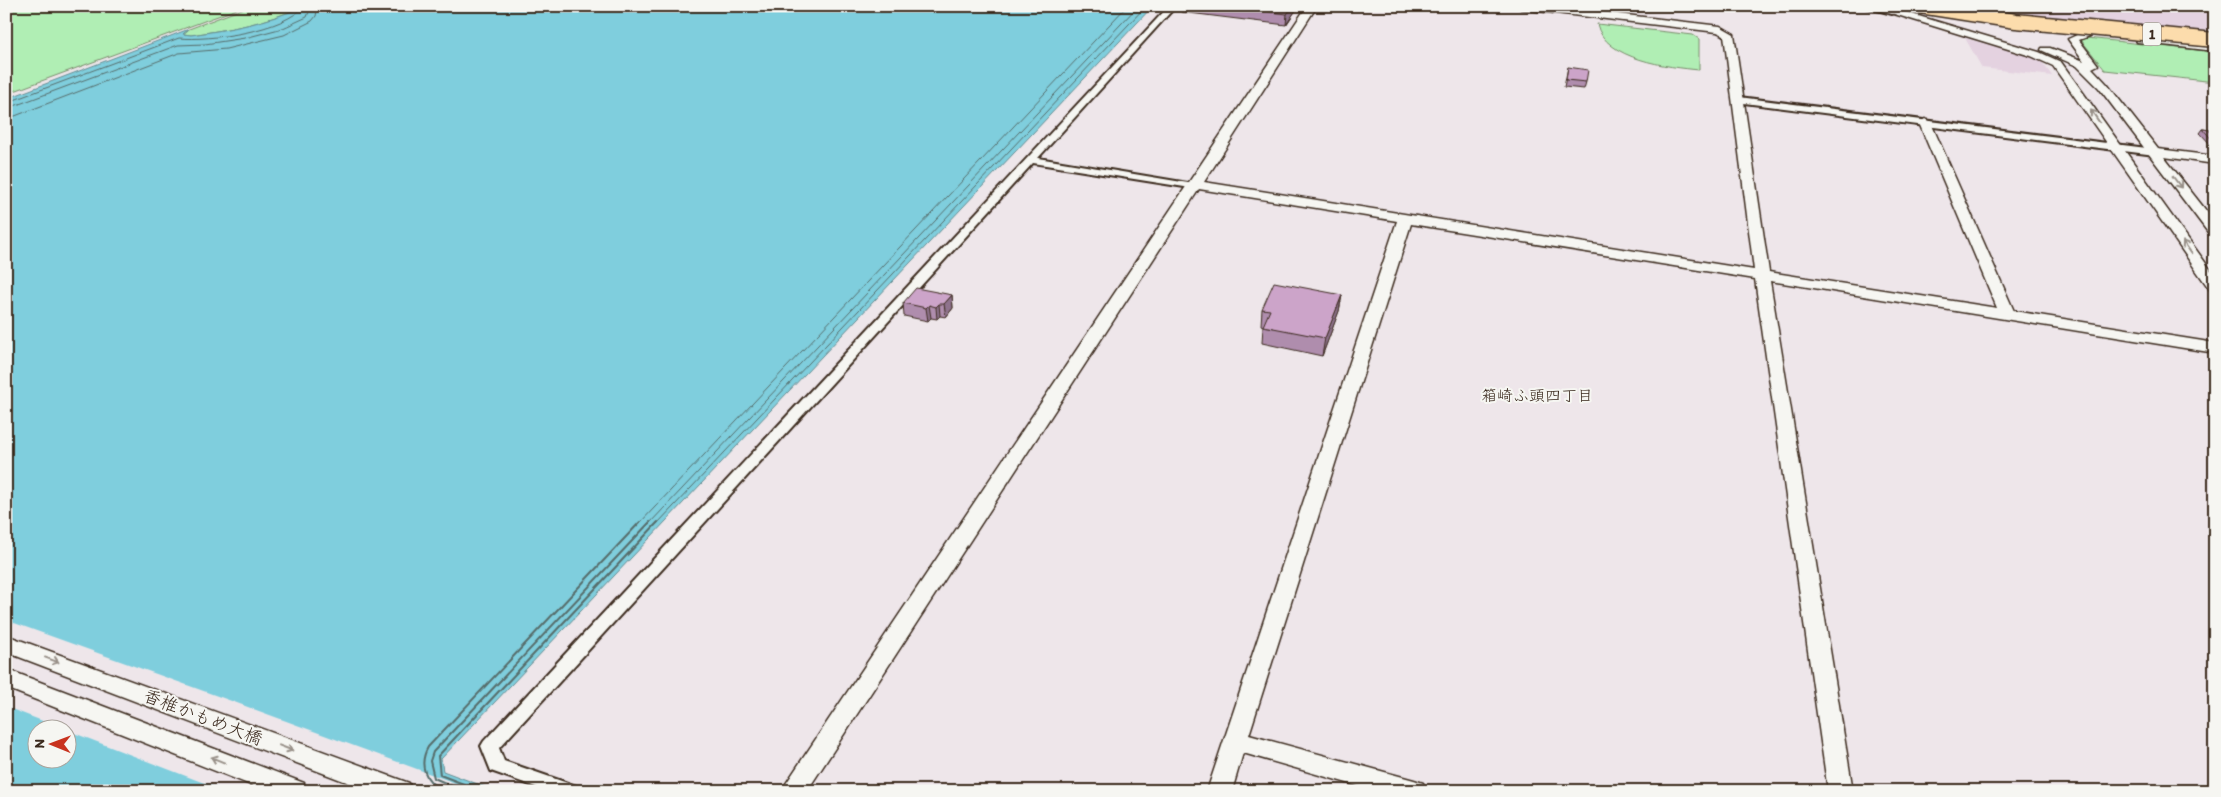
<svg xmlns="http://www.w3.org/2000/svg" width="2221" height="797" viewBox="0 0 2221 797" font-family="Itim,'Klee One',sans-serif">
<rect width="100%" height="100%" fill="#eee6ea"/>
<filter id="ink" filterUnits="userSpaceOnUse"><feTurbulence type="fractalNoise" baseFrequency=".02" numOctaves="2"/><feDisplacementMap in="SourceGraphic" scale="10" xChannelSelector="R" yChannelSelector="G"/><feConvolveMatrix kernelMatrix="1 2 1 2 8 2 1 2 1" color-interpolation-filters="sRGB"/></filter>
<g filter="url(#ink)">
<g fill="#e4d2e0">
<path d="M 1985,6 L 2215,6 L 2215,36 L 2030,15 Z"/>
<path d="M 1965,38 L 2035,58 L 2042,62 L 2052,76 L 1982,68 Z"/>
</g>
<g fill="#b0eeb4" stroke="#768c69">
<path d="M 6,6 L 196,6 L 200,9 L 245,6 L 6,94 Z"/>
<path d="M 250,6 L 304,6 C 266,23 232,29 191,35 L 183,34 L 189,29 Z"/>
<path d="M 1597,24 L 1693,35 L 1699,39 L 1699,70 C 1669,67 1605,60 1597,24 Z"/>
<path d="M 2087,38 L 2215,52 L 2215,82 L 2105,70 L 2081,40 Z"/>
</g>
<path fill="#7fcedd" stroke="#648c91" fill-rule="evenodd" d="M 304,6 L 1153,6 L 441,759 L 443,771 L 496,791 L 6,791 L 6,99 L 189,29 L 183,34 L 191,35 C 232,29 266,23 304,6 ZM 38,730 L 68,730 L 68,760 L 38,760 Z"/>
<path fill="#eee6ea" d="M 6,620 L 237,703 L 477,791 L 225,791 L 6,707 Z"/>
<g fill="none" stroke-linecap="round" stroke-linejoin="round">
<g stroke="#566c6a" stroke-width="1">
<path d="M 6,103 L 179,38 C 209,41 285,31 304,6"/>
<path d="M 6,109 L 178,45 L 205,44 L 245,38 L 283,28 L 307,17 L 311,6"/>
<path d="M 6,117 L 15,116 L 179,53 L 226,49 L 284,35 L 312,21 L 316,16 L 318,6"/>
<path d="M 639,524 L 1127,6"/>
<path d="M 649,524 L 1138,6"/>
<path d="M 657,524 L 1146,6"/>
</g>
<g stroke="#566c6a" stroke-width="2">
<path d="M 443,791 C 425,782 418,765 428,747 L 640,522"/>
<path d="M 464,791 L 434,778 L 430,761 L 433,752 L 650,522"/>
<path d="M 482,791 L 440,775 L 438,756 L 658,522"/>
</g>
<g stroke="#3b2a1e" stroke-width="4">
<g id="street">
<path d="M 1169,6 L 1176,6 L 1038,158 L 1194,184 L 1199,187 L 1197,189 L 1033,163 L 499,748 L 504,761 L 576,786 L 579,791 L 547,791 L 491,771 L 481,746 L 484,741 Z"/>
<path d="M 1862,6 L 1876,6 L 1896,12 L 1892,14 Z"/>
<path d="M 1739,97 L 2155,149 L 2160,152 L 2155,155 L 1736,102 L 1736,98 Z"/>
</g>
</g>
<g stroke="#3b2a1e" stroke-width="3">
<g id="secondary">
<path d="M 1307,6 L 1317,6 L 1204,182 L 1754,270 L 1724,35 L 1717,32 L 1521,9 L 1516,6 L 1549,6 L 1720,26 L 1734,34 L 1769,272 L 1997,308 L 1919,123 L 1925,119 L 1931,123 L 2014,311 L 2215,343 L 2215,353 L 1770,281 L 1853,791 L 1828,791 L 1755,279 L 1411,224 L 1249,735 L 1414,780 L 1423,783 L 1426,791 L 1375,791 L 1243,753 L 1232,791 L 1207,791 L 1397,221 L 1199,189 L 807,791 L 781,791 Z"/>
<path d="M 1868,6 L 1885,6 L 2039,52 L 2061,62 L 2215,276 L 2215,292 L 2210,290 L 2053,66 L 2031,56 Z"/>
<path d="M 1967,6 L 1987,6 L 2004,10 L 2005,12 L 2000,15 Z"/>
<path d="M 2086,31 L 2090,32 L 2090,36 L 2079,40 L 2098,65 L 2092,68 L 2107,84 L 2158,149 L 2215,156 L 2215,164 L 2164,157 L 2215,222 L 2215,236 L 2210,235 L 2099,88 L 2077,66 L 2041,50 L 2042,48 L 2050,48 L 2084,61 L 2068,39 Z"/>
<path d="M 2141,37 L 2215,45 L 2215,51 L 2137,42 L 2136,40 Z"/>
<path d="M 6,635 L 409,783 L 412,791 L 370,791 L 6,652 Z"/>
<path d="M 6,669 L 304,783 L 307,791 L 266,791 L 6,688 Z"/>
</g>
</g>
<use href="#street" fill="#f6f6f2" fill-rule="evenodd"/>
<use href="#secondary" fill="#f6f6f2" fill-rule="evenodd"/>
<g stroke="#3b2a1e" stroke-width="17" stroke-linecap="butt">
<path id="highway-bridge" d="M 1920,6 L 2016,21 L 2215,40"/>
</g>
<use href="#highway-bridge" stroke="#fcdcac" stroke-width="14"/>
</g>
<g fill="#af8dad" stroke="#3b2a1e">
<path d="M 1181,6 L 1297,6 L 1296,10 L 1286,25 L 1181,12 Z"/>
<path d="M 1568,67 L 1586,82 L 1584,89 L 1564,87 Z"/>
<path d="M 2203,129 L 2215,131 L 2215,145 L 2211,145 L 2200,133 Z"/>
<path d="M 952,295 L 953,308 L 946,317 L 940,316 L 937,319 L 931,318 L 928,321 L 904,316 L 903,303 Z"/>
<path d="M 1342,295 L 1339,311 L 1322,356 L 1262,343 L 1263,326 L 1261,325 L 1262,309 Z"/>
</g>
<g fill="#8f738d" stroke="#3b2a1e">
<path d="M 1293,6 L 1297,6 L 1296,10 L 1286,25 L 1287,14 Z"/>
<path d="M 952,295 L 953,308 L 946,317 L 944,304 Z"/>
<path d="M 1342,295 L 1339,311 L 1322,356 L 1325,338 Z"/>
<path d="M 939,304 L 940,316 L 937,319 L 936,307 Z"/>
<path d="M 929,305 L 931,318 L 928,321 L 926,308 Z"/>
</g>
<g fill="#cca4c9" stroke="#3b2a1e">
<path d="M 1224,6 L 1293,6 L 1287,14 Z"/>
<path d="M 1568,67 L 1588,70 L 1586,82 L 1566,80 Z"/>
<path d="M 2203,129 L 2215,131 L 2215,141 L 2213,141 Z"/>
<path d="M 1274,282 L 1342,295 L 1325,338 L 1263,326 L 1270,310 L 1262,309 Z"/>
<path d="M 916,288 L 952,295 L 944,304 L 939,304 L 936,307 L 929,305 L 926,308 L 903,303 Z"/>
</g>
<defs><path id="oneway-shaft" d="M-6 0H5M1.5-3L5.5 0L1.5 3" fill="none" stroke-width="1.6" stroke-linecap="round" stroke-linejoin="round" transform="scale(1.25)"/></defs>
<g stroke="#989088">
<use href="#oneway-shaft" transform="translate(2095 116) rotate(-125)"/>
<use href="#oneway-shaft" transform="translate(2177 182) rotate(53)"/>
<use href="#oneway-shaft" transform="translate(2187 247) rotate(-125)"/>
<use href="#oneway-shaft" transform="translate(52 660) rotate(20)"/>
<use href="#oneway-shaft" transform="translate(286 748) rotate(21)"/>
<use href="#oneway-shaft" transform="translate(218 760) rotate(-158)"/>
</g>
</g>
<g text-anchor="middle" stroke-width="4" stroke-linejoin="round" paint-order="stroke">
<rect fill="#f6f6f2" stroke="#73675e" stroke-width="1" x="2143" y="22.5" width="18" height="23" rx="4"/>
<g font-size="14" font-weight="bold" fill="#3b2a1e">
<text x="2152" y="39">1</text>
</g>
<g font-size="16" fill="#3b2a1e" stroke="#f6f6f2">
<text x="1537" y="401">箱崎ふ頭四丁目</text>
</g>
<g font-size="18" fill="#3b2a1e" stroke="#f6f6f2">
<text transform="translate(203 717) rotate(21)" y="6">香椎かもめ大橋</text>
</g>
</g>
<rect width="2221" height="797" fill="none" stroke="#f6f6f2" stroke-width="25"/>
<rect x="12" y="12" width="2196" height="772" fill="none" stroke="#3b2a1e" stroke-width="2" filter="url(#ink)"/>
<g transform="translate(52 744) rotate(271)"><circle r="24" fill="#f6f6f2" stroke="#aba49d"/>
<path d="M0-4L9 19L0 12L-9 19Z" fill="#c8321e"/>
<text y="-8" font-size="14" font-weight="bold" text-anchor="middle" fill="#3b2a1e">N</text>
</g>
</svg>
